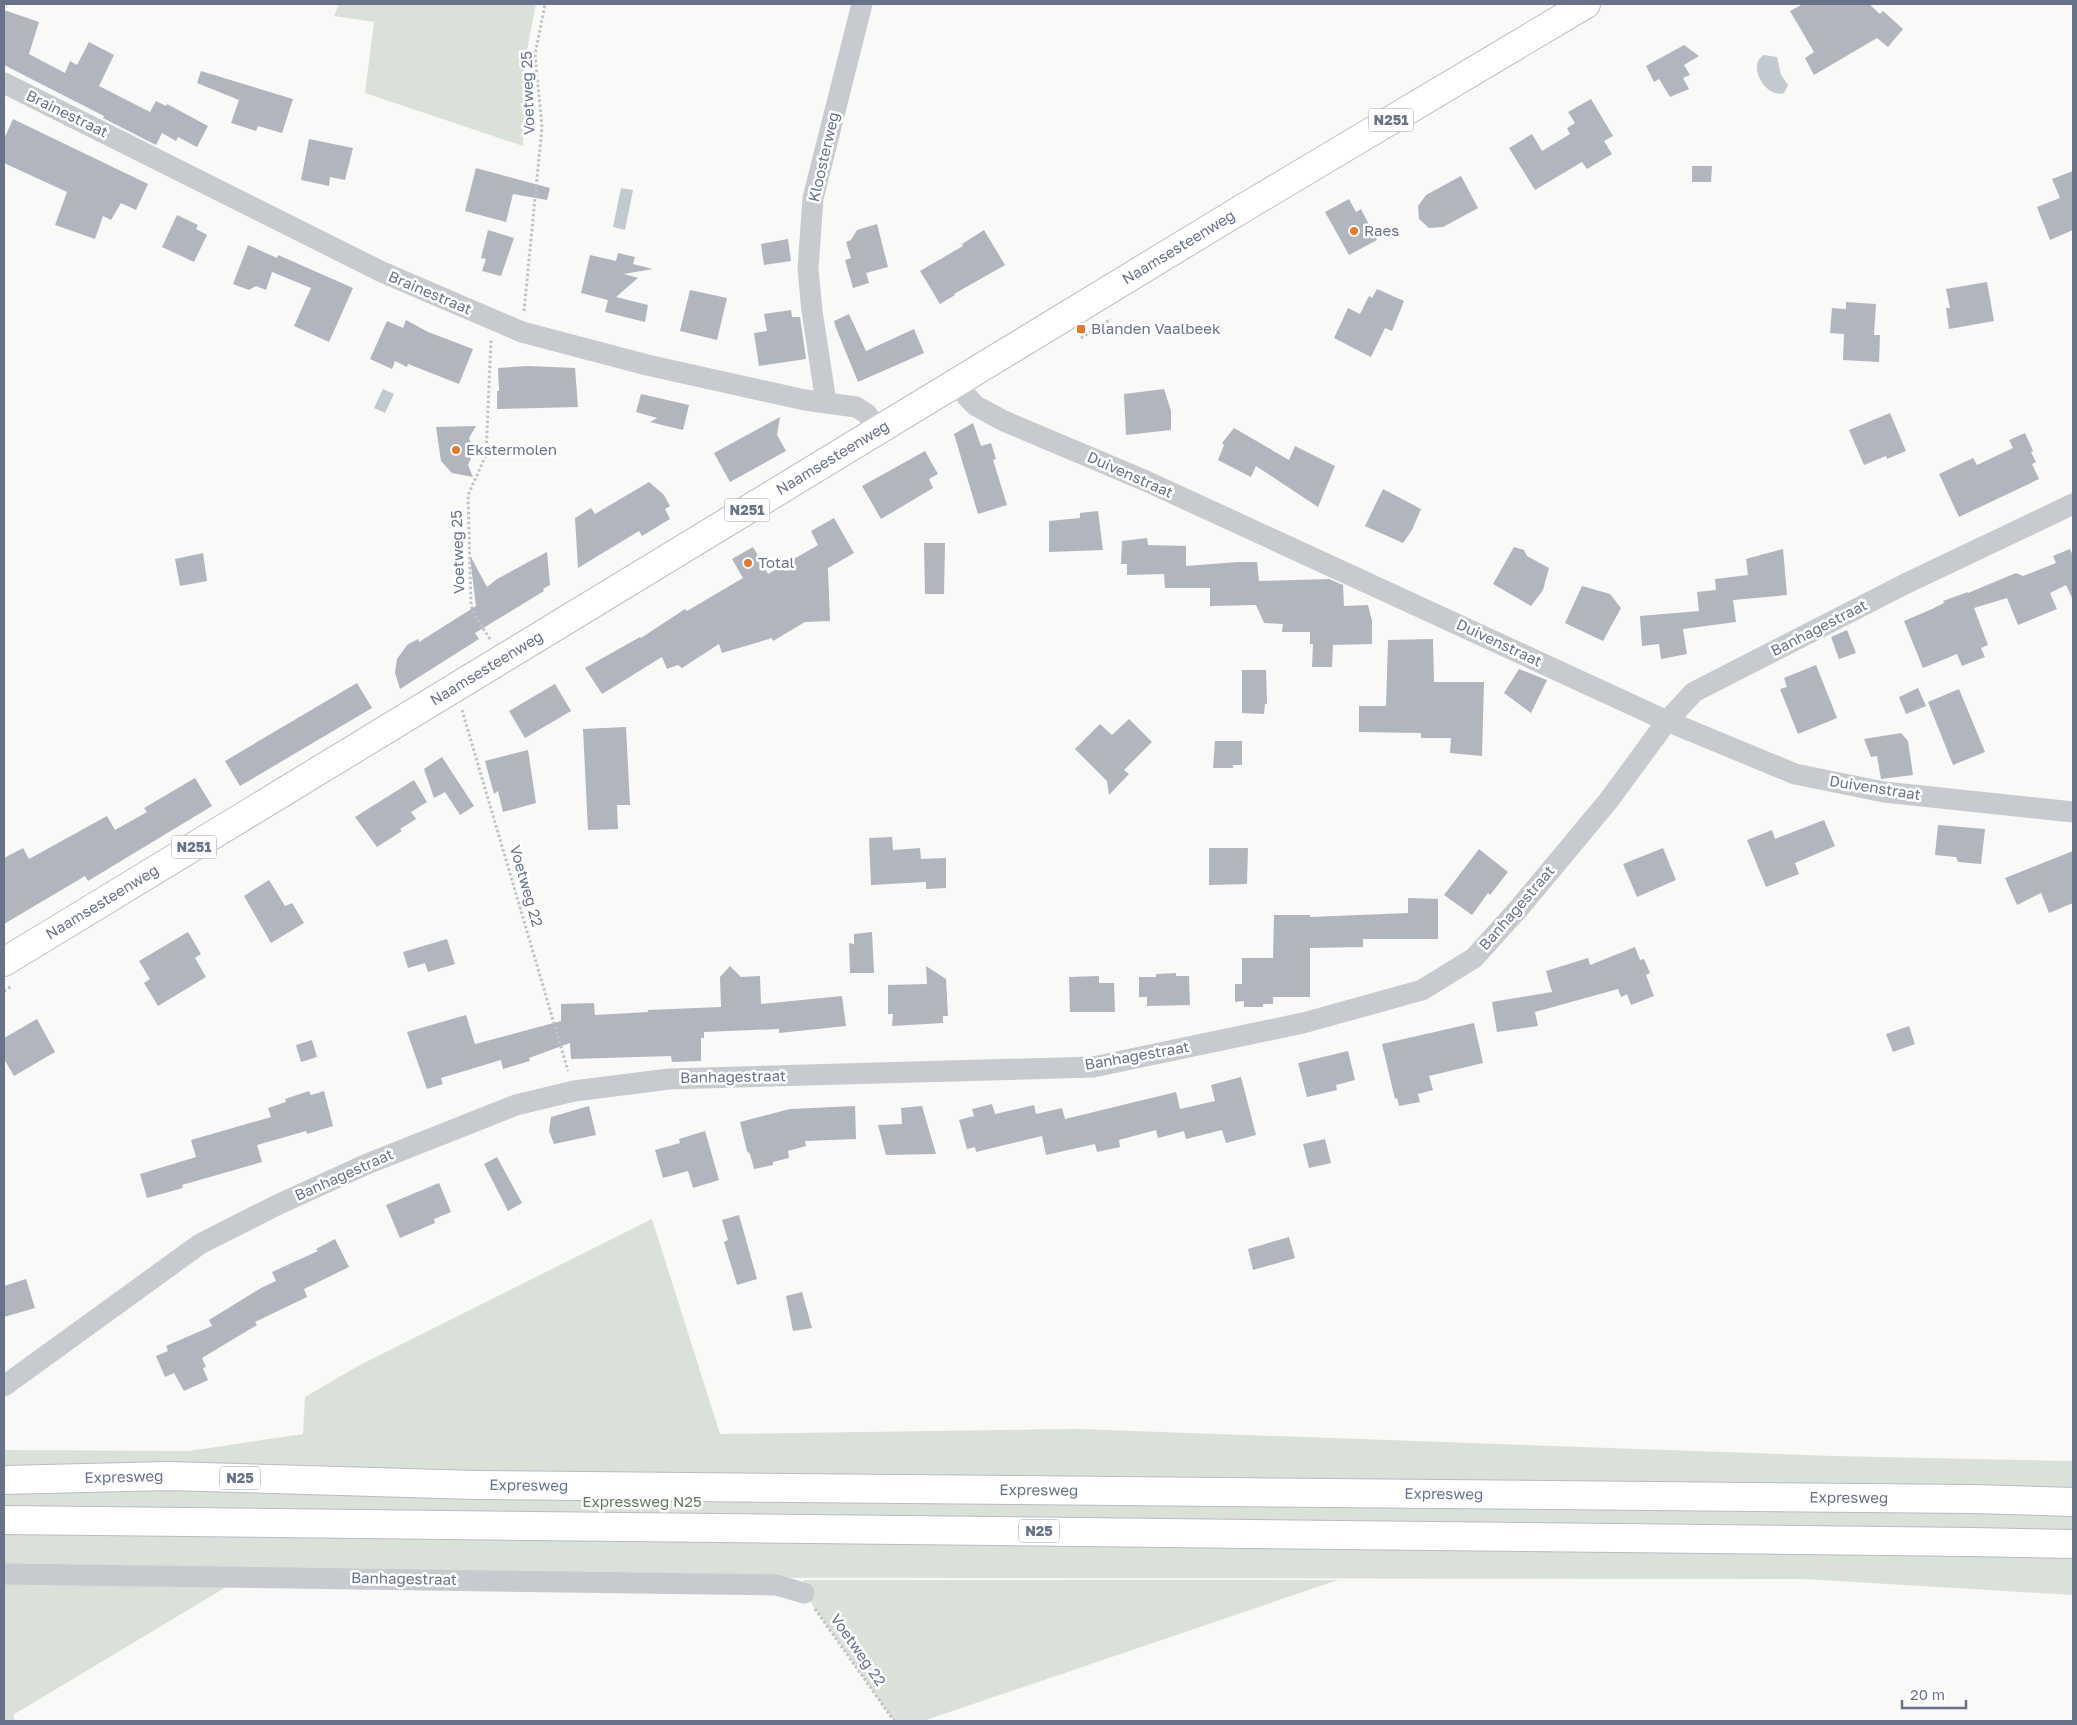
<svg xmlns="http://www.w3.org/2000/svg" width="2077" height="1725" viewBox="0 0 2077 1725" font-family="'Golos Text',sans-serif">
<rect width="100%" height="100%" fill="#f9f9f7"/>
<g fill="#d9e1d8">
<path d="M 339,4 L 536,4 L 526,55 L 523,146 L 365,93 L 374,22 L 334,16 Z"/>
<path d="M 652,1219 L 720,1434 L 1078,1429 L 1833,1456 L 2073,1461 L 2073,1595 L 1804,1579 L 243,1577 L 13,1715 L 15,1721 L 4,1721 L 4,1450 L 189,1451 L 303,1434 L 305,1397 L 358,1366 Z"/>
<path d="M 804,1580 L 1338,1580 L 923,1721 L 894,1721 L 804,1593 Z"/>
</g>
<g fill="#c2c9cf">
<path d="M 1764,55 L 1777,57 L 1781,75 L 1788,85 L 1784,93 C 1766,99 1746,65 1764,55 Z"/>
<path d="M 621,188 L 633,190 L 625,230 L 613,227 Z"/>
<path d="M 383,389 L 394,394 L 385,413 L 374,408 Z"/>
</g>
<g fill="#b0b5be">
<path d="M 1803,4 L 1869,4 L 1880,14 L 1883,11 L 1903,29 L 1888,47 L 1877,38 L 1814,75 L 1805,58 L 1814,52 L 1790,11 Z"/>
<path d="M 4,10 L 39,22 L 29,54 L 65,73 L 70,61 L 77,65 L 89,42 L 114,55 L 99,86 L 150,112 L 156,101 L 166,106 L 167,104 L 208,126 L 197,147 L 178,137 L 176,141 L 162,133 L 156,145 L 103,118 L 104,116 L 4,65 Z"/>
<path d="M 1684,45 L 1699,56 L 1684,65 L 1690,75 L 1683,78 L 1689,89 L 1670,97 L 1659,79 L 1654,82 L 1646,66 Z"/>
<path d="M 201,71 L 293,99 L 282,133 L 258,126 L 256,131 L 231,123 L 239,100 L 197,83 Z"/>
<path d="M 1591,99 L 1613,136 L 1604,141 L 1612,154 L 1587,169 L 1582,162 L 1535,190 L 1509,148 L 1532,134 L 1542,151 L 1570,134 L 1567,128 L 1575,123 L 1568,112 Z"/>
<path d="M 13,119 L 148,184 L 136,210 L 121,203 L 111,220 L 103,216 L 95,239 L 55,225 L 67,192 L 4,163 L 4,139 Z"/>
<path d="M 309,139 L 353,148 L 345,180 L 330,177 L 329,186 L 301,180 Z"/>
<path d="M 1692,166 L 1712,166 L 1711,182 L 1692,182 Z"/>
<path d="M 476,168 L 550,188 L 547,200 L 513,194 L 506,222 L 465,211 Z"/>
<path d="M 2073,171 L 2073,230 L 2050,240 L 2037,207 L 2060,198 L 2052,179 Z"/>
<path d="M 1461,176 L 1478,208 L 1443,227 L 1429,228 L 1419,219 L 1418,206 L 1426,195 Z"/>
<path d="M 1349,199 L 1356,212 L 1361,209 L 1377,240 L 1349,255 L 1325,212 Z"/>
<path d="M 177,215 L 198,225 L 196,229 L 207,235 L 194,262 L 162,247 Z"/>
<path d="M 877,224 L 888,267 L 866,273 L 869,283 L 853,288 L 845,260 L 851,258 L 846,242 L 851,240 L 857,230 Z"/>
<path d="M 488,230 L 514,238 L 501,276 L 482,271 L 486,259 L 481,258 Z"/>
<path d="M 984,230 L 1005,265 L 954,294 L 955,295 L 940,304 L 920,271 L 963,246 L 962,244 Z"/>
<path d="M 788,239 L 791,261 L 764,265 L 761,244 Z"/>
<path d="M 248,245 L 277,258 L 278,255 L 353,288 L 329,342 L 294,326 L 311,288 L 272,272 L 266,290 L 256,286 L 249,290 L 233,284 Z"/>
<path d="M 618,253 L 635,257 L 633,264 L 653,269 L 624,274 L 638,278 L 616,297 L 648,305 L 645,322 L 605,312 L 608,300 L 581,293 L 590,255 L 616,261 Z"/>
<path d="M 1987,282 L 1994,321 L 1949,329 L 1946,308 L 1950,308 L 1946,289 Z"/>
<path d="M 1377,289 L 1404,301 L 1392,331 L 1385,328 L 1371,357 L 1334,338 L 1348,308 L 1360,314 L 1369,296 L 1372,298 Z"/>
<path d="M 690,290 L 727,298 L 717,340 L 680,331 Z"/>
<path d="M 1846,302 L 1876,304 L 1874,335 L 1880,335 L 1879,362 L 1843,360 L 1844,334 L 1830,333 L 1832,308 L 1846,309 Z"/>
<path d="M 791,310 L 792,317 L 800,317 L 806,359 L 759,366 L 754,333 L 767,331 L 764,314 Z"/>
<path d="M 849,314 L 866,351 L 914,329 L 924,353 L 858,382 L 836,328 L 834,321 Z"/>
<path d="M 406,320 L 428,332 L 473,349 L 459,384 L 408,364 L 407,367 L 395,361 L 392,369 L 370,359 L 387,321 L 403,328 Z"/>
<path d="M 528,366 L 575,368 L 578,407 L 497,409 L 497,391 L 499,391 L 498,368 Z"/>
<path d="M 1164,389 L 1171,411 L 1171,430 L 1126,435 L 1124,394 Z"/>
<path d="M 641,394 L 689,405 L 683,430 L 650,422 L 657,418 L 636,412 Z"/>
<path d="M 1890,413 L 1906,451 L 1887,459 L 1886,456 L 1864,465 L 1849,430 Z"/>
<path d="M 780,417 L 777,435 L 786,451 L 730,482 L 714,453 Z"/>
<path d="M 973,423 L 981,446 L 991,443 L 996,459 L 993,460 L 1007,505 L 978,514 L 954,434 Z"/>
<path d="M 476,426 L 469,438 L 474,451 L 468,465 L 473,477 L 452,473 L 441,461 L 436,427 Z"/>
<path d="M 1234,428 L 1289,460 L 1295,446 L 1335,466 L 1318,507 L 1256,466 L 1251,477 L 1218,460 L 1224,445 L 1222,443 Z"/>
<path d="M 2025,433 L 2033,451 L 2031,452 L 2036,462 L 2032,464 L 2039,479 L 1959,517 L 1939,474 L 1973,458 L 1977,465 L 2013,448 L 2009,440 Z"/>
<path d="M 925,451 L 938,474 L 929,479 L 933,488 L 881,519 L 862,486 Z"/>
<path d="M 649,482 L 664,495 L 670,506 L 665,509 L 670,519 L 642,536 L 639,531 L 578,568 L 575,518 L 591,508 L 595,514 Z"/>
<path d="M 1383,489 L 1421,509 L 1412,530 L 1403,543 L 1365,526 Z"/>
<path d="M 1098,511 L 1103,550 L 1049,552 L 1049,521 L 1080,518 L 1080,513 Z"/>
<path d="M 834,518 L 854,553 L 828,568 L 830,621 L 805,622 L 773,641 L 772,638 L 722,653 L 719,644 L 682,668 L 678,665 L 667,669 L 662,657 L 602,694 L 585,668 L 640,637 L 641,638 L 685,609 L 687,611 L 743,578 L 732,559 L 753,547 L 768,574 L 818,545 L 811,531 Z"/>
<path d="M 1147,538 L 1148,545 L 1186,546 L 1186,566 L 1238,562 L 1257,562 L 1259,581 L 1329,579 L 1343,585 L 1344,606 L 1368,605 L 1372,621 L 1372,644 L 1333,645 L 1332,667 L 1312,667 L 1313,644 L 1310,644 L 1310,632 L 1282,632 L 1283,624 L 1264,623 L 1256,605 L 1210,606 L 1210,588 L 1165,588 L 1164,574 L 1127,575 L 1127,564 L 1121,564 L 1122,541 Z"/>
<path d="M 924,543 L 945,543 L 944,594 L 925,594 Z"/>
<path d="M 1514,547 L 1524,550 L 1527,556 L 1549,568 L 1543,590 L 1531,606 L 1493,584 Z"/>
<path d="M 1783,549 L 1787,595 L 1733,600 L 1736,622 L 1683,629 L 1687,654 L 1661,659 L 1659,644 L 1642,646 L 1640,616 L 1699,611 L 1697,592 L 1716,590 L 1715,579 L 1748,575 L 1746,559 Z"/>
<path d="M 2070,549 L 2073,556 L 2073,600 L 2066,585 L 2050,593 L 2057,609 L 2018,625 L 2007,598 L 1974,608 L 1988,645 L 1981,648 L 1985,657 L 1962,666 L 1957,654 L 1923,668 L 1904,621 L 1932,609 L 1944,603 L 1943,601 L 1968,592 L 1968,593 L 2016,573 L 2023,576 L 2056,563 L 2053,556 Z"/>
<path d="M 547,552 L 550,585 L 543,589 L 544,591 L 475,633 L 479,639 L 400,689 L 395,673 L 397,659 L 407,645 L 418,639 L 419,642 L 476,606 L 470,558 L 471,557 L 487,587 L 497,579 Z"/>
<path d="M 203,553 L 207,581 L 180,586 L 175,559 Z"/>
<path d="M 1582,586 L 1610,594 L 1621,608 L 1603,641 L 1565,623 Z"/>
<path d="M 1847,630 L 1856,653 L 1839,659 L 1831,637 Z"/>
<path d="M 1433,639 L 1434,682 L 1484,682 L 1482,756 L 1450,753 L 1451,738 L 1421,738 L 1421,733 L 1359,732 L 1359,706 L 1386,706 L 1388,640 Z"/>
<path d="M 1816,665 L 1837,718 L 1798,734 L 1780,689 L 1787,687 L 1784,678 Z"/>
<path d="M 1519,669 L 1547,680 L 1531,713 L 1504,693 Z"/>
<path d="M 1242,670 L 1266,670 L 1267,704 L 1265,704 L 1264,714 L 1242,713 Z"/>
<path d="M 357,683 L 372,708 L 240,786 L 225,761 Z"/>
<path d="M 555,684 L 571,711 L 525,738 L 509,711 Z"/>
<path d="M 1918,688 L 1926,706 L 1906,714 L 1899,697 Z"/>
<path d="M 1959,689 L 1985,752 L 1953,765 L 1928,702 Z"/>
<path d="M 1129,719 L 1152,742 L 1124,770 L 1129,774 L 1109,795 L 1107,781 L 1075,749 L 1100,724 L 1112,735 Z"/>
<path d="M 626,727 L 630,805 L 617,805 L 618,829 L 588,830 L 583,729 Z"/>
<path d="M 1901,733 L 1908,741 L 1913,775 L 1881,779 L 1877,756 L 1871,757 L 1864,739 Z"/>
<path d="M 1215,741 L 1242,741 L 1242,765 L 1233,765 L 1233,768 L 1213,768 Z"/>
<path d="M 528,750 L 536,803 L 503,812 L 498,791 L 494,794 L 485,761 Z"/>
<path d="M 442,757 L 474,806 L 460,815 L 445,792 L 434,798 L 424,769 Z"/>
<path d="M 195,778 L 212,806 L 88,881 L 85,876 L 4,924 L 4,858 L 23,848 L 29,859 L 107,816 L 115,830 L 147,812 L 144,808 Z"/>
<path d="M 414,780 L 427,802 L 411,812 L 416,819 L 400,829 L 402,831 L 377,847 L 355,817 Z"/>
<path d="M 1824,820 L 1835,846 L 1795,863 L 1799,874 L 1766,887 L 1747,840 L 1772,830 L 1775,839 Z"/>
<path d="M 1938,825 L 1985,829 L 1981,864 L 1958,862 L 1956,857 L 1935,855 Z"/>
<path d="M 892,837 L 893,850 L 920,848 L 921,859 L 946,858 L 946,888 L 926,889 L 926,882 L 871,885 L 869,838 Z"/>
<path d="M 1209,848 L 1248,848 L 1247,884 L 1209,885 Z"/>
<path d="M 1663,848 L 1676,880 L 1637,897 L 1623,864 Z"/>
<path d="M 1479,849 L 1508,872 L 1490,895 L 1488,893 L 1472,915 L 1444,895 Z"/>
<path d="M 2073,851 L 2073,903 L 2049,913 L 2041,893 L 2017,905 L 2005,878 Z"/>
<path d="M 269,880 L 285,906 L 292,903 L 304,923 L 271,943 L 244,896 Z"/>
<path d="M 1408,898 L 1438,899 L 1438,939 L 1363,939 L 1363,947 L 1310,948 L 1310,997 L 1273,997 L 1273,1004 L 1263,1004 L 1263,1007 L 1244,1007 L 1244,1001 L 1235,1002 L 1235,984 L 1242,984 L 1242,958 L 1273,958 L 1274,915 L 1310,915 L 1310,917 L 1408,913 Z"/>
<path d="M 188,932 L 201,954 L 195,958 L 206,977 L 158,1006 L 144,983 L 150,979 L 139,961 Z"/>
<path d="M 872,932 L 874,973 L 850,973 L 849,943 L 854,944 L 854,934 Z"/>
<path d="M 447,939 L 455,964 L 428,972 L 425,963 L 408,968 L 403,952 Z"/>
<path d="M 1635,947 L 1640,960 L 1644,959 L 1650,973 L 1646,975 L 1654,996 L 1631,1005 L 1627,994 L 1621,997 L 1618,989 L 1535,1012 L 1538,1026 L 1497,1032 L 1492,1002 L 1552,992 L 1546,971 L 1588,958 L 1590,965 Z"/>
<path d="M 730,966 L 741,977 L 760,976 L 761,1004 L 842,996 L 846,1026 L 779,1033 L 779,1029 L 704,1032 L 704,1038 L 701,1038 L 701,1061 L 672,1062 L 671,1056 L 571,1059 L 570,1043 L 529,1058 L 530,1061 L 503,1069 L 501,1060 L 441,1078 L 443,1084 L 427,1089 L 407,1032 L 466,1015 L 475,1044 L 561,1021 L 561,1004 L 594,1003 L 595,1015 L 648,1012 L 648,1010 L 721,1007 L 720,977 Z"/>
<path d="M 926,966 L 946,979 L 948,1016 L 943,1016 L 943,1023 L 892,1026 L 893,1014 L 888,1014 L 888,985 L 927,984 Z"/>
<path d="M 1176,973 L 1176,976 L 1189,976 L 1190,1005 L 1147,1006 L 1147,997 L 1139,997 L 1139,977 L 1156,977 L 1156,974 Z"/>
<path d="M 1099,976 L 1099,983 L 1114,983 L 1115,1012 L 1070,1012 L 1069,977 Z"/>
<path d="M 37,1019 L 55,1052 L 14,1076 L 4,1059 L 4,1038 Z"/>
<path d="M 1474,1023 L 1483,1063 L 1429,1076 L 1433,1090 L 1418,1094 L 1420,1102 L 1399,1106 L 1397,1098 L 1395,1099 L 1382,1044 Z"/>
<path d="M 1909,1026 L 1915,1044 L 1893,1052 L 1886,1034 Z"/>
<path d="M 312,1040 L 317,1057 L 301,1062 L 296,1045 Z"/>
<path d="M 1348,1051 L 1355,1080 L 1336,1085 L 1337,1090 L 1307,1097 L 1298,1063 Z"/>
<path d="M 1241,1077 L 1256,1135 L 1226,1143 L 1222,1130 L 1186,1139 L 1184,1131 L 1158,1138 L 1156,1130 L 1119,1140 L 1120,1147 L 1097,1152 L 1095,1144 L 1046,1155 L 1042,1136 L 976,1152 L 975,1147 L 967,1149 L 959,1120 L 974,1116 L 972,1109 L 992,1104 L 995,1114 L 1034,1105 L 1036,1114 L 1062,1108 L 1065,1119 L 1176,1092 L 1180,1109 L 1215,1101 L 1211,1085 Z"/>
<path d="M 309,1091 L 311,1095 L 324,1091 L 333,1126 L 307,1134 L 306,1131 L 257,1145 L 262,1162 L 182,1185 L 183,1188 L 147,1198 L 140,1174 L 196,1157 L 191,1140 L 271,1117 L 268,1108 L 286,1102 L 285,1099 Z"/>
<path d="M 589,1106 L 596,1135 L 554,1144 L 549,1131 L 551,1117 Z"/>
<path d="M 855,1106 L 856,1139 L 805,1141 L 806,1146 L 788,1151 L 789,1158 L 773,1162 L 773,1165 L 754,1169 L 750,1154 L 747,1151 L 740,1122 L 790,1109 Z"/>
<path d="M 922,1106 L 936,1154 L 886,1155 L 878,1125 L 902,1124 L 901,1108 Z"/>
<path d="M 705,1131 L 719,1180 L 693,1188 L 688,1171 L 663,1178 L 655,1150 L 680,1143 L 679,1139 Z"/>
<path d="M 1325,1139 L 1331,1163 L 1309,1168 L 1303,1144 Z"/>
<path d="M 497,1157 L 522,1203 L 508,1211 L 484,1164 Z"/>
<path d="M 439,1183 L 451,1212 L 434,1219 L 435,1223 L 400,1238 L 386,1205 Z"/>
<path d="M 739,1215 L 757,1279 L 737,1285 L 724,1242 L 728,1240 L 722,1220 Z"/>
<path d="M 1289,1237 L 1295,1258 L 1253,1270 L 1248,1249 Z"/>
<path d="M 335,1239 L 349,1267 L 304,1289 L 307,1297 L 255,1322 L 257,1325 L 202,1358 L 206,1367 L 203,1368 L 208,1380 L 184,1391 L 174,1373 L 165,1377 L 156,1356 L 168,1351 L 166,1346 L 212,1326 L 209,1320 L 261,1288 L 276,1281 L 272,1272 L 318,1251 L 316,1249 Z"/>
<path d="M 26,1279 L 35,1308 L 4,1317 L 4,1286 Z"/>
<path d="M 802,1292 L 812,1328 L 793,1331 L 786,1296 Z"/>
</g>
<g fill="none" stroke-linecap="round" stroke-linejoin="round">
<g stroke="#babdc2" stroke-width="30">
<g id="primary">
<path id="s1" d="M 4,962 L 1245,207 L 1586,4"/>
</g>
</g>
<g stroke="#b9bcc0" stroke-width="30">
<g id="highway">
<path id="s2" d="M 4,1480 L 168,1476 L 476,1485 L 1973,1499 L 2073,1502"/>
<path d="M 4,1520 L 1970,1542 L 2073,1544"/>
</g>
</g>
<g stroke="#c0c2c5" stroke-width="3" stroke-dasharray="2.5 2.5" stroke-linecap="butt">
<path d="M 524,311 L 542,127 L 535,55 L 545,4"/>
<path d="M 1081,338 L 1111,319"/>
<path d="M 490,639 L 475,616 L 471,605 L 468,495 L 486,455 L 491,340"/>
<path d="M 462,710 L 568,1071"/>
<path d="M 4,991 L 12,986"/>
<path d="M 815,1609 L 894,1721"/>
</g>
<g stroke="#c7cace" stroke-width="21">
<path d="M 4,83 L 382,272 L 522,332 L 647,365 L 805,400 L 856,407 L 867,414 L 877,431"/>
<path d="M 955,384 L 976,406 L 1004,421 L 1146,481 L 1667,721 L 1795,774 L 1884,792 L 2073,812"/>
<path d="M 826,402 L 812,311 L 808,269 L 813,198 L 862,4"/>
<path d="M 4,1386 L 200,1244 L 277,1205 L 367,1164 L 516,1105 L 574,1091 L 669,1079 L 1093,1067 L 1303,1023 L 1422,990 L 1474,958 L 1520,907 L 1609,800 L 1667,721 L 1694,692 L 1905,584 L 2073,504"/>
<path d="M 4,1574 L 776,1585 L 804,1593"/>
</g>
<use href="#primary" stroke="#fff" stroke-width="28"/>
<use href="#highway" stroke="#fff" stroke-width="28"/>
</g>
<g fill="#e87928" stroke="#fff" stroke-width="2">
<circle cx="1354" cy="231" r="5"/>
<rect x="1076" y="324" width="10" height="10" rx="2.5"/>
<circle cx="456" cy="450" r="5"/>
<circle cx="748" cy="563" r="5"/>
</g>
<g text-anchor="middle" stroke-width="5" stroke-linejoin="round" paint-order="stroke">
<g fill="#fff" stroke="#959dac" stroke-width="1">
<rect x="1368.5" y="108.5" width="45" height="23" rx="4"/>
<rect x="724.5" y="498.5" width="45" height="23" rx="4"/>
<rect x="171.5" y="835.5" width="45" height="23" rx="4"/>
<rect x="220" y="1466.5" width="40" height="23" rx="4"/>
<rect x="1019" y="1519.5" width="40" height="23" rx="4"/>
</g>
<g font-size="14" font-weight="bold" fill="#677389">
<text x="1391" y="125">N251</text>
<text x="747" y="515">N251</text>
<text x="194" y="852">N251</text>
<text x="240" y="1483">N25</text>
<text x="1039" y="1536">N25</text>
</g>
<g font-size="15" fill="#677389" stroke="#fff">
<text transform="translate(528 93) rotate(-92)" y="5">Voetweg 25</text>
<text transform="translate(67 114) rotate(26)" y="5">Brainestraat</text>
<text transform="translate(824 157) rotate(-77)" y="5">Kloosterweg</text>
<text dy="5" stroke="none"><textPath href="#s1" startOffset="1375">Naamsesteenweg</textPath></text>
<text transform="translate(430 293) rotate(23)" y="5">Brainestraat</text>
<text dy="5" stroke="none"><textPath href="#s1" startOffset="970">Naamsesteenweg</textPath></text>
<text transform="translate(1130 475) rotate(24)" y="5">Duivenstraat</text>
<text transform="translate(458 552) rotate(-92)" y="5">Voetweg 25</text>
<text transform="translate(1819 628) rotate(-27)" y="5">Banhagestraat</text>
<text transform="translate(1499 643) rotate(25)" y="5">Duivenstraat</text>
<text dy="5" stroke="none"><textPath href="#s1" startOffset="565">Naamsesteenweg</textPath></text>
<text transform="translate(1875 788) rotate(9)" y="5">Duivenstraat</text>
<text transform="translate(526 886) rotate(74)" y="5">Voetweg 22</text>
<text dy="5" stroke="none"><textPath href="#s1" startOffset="115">Naamsesteenweg</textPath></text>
<text transform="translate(1517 908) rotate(-49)" y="5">Banhagestraat</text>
<text transform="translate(1137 1056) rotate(-10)" y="5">Banhagestraat</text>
<text transform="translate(733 1077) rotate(-1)" y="5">Banhagestraat</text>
<text transform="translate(344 1175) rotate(-24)" y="5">Banhagestraat</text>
<text dy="5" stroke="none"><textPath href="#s2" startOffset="120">Expresweg</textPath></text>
<text dy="5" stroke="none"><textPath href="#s2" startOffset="525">Expresweg</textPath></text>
<text dy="5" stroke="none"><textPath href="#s2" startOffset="1035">Expresweg</textPath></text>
<text dy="5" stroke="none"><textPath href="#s2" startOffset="1440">Expresweg</textPath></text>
<text dy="5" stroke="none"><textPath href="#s2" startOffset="1845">Expresweg</textPath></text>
<text transform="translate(404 1579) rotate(1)" y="5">Banhagestraat</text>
<text transform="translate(858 1650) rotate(55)" y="5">Voetweg 22</text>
</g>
<g font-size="15" fill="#677389" stroke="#fff" text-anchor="start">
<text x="1364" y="236">Raes</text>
<text x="1091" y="334">Blanden Vaalbeek</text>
<text x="466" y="455">Ekstermolen</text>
<text x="758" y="568">Total</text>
</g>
<g font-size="15" fill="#637a62" stroke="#fff">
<text x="642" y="1507">Expressweg N25</text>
</g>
</g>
<rect width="2077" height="1725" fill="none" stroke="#677389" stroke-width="10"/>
<path d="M1902 1700v8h64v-8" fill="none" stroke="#677389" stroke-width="2.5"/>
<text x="1910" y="1700" font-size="15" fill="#677389" stroke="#ffffff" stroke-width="4" paint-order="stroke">20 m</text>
</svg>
